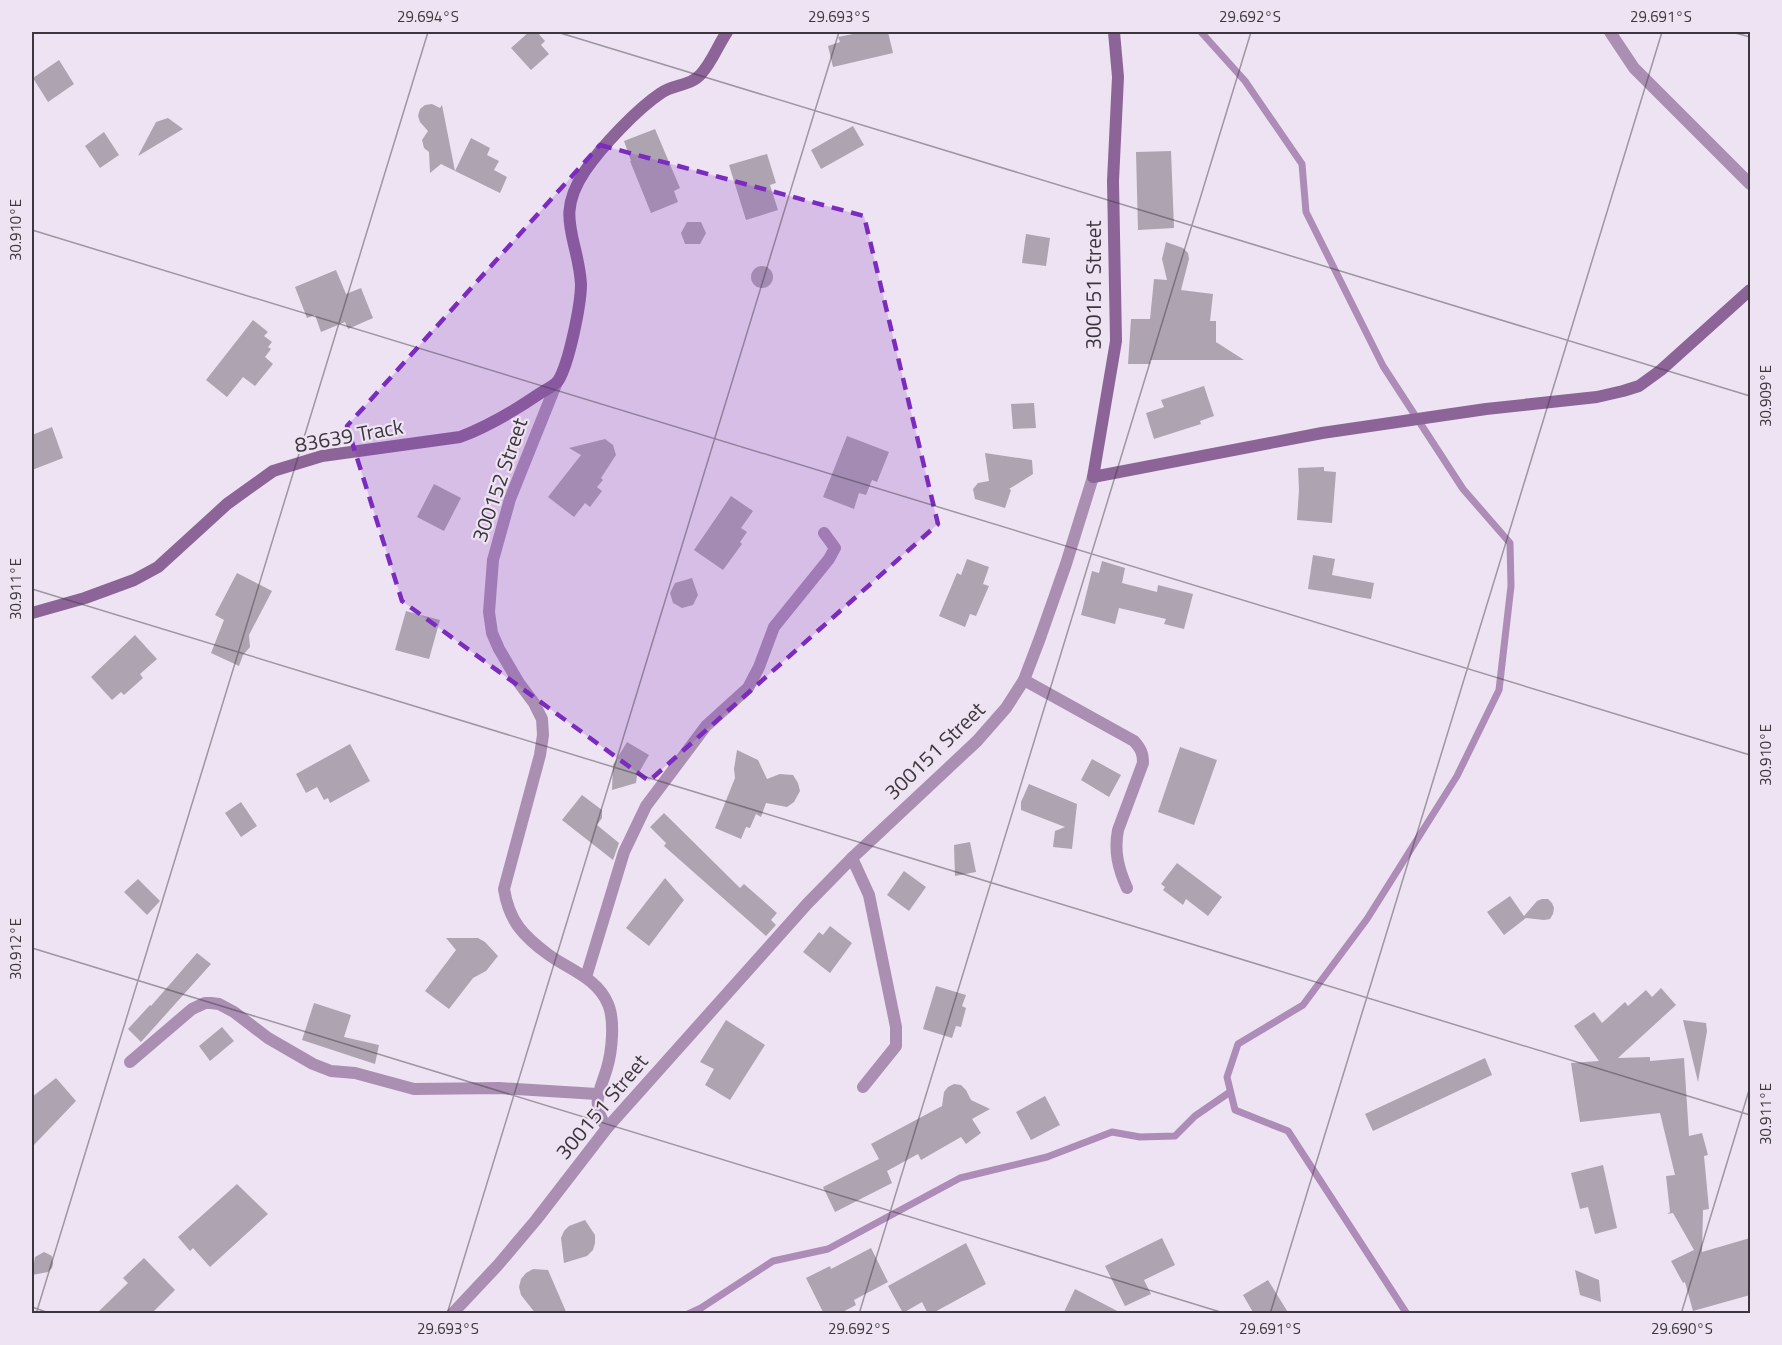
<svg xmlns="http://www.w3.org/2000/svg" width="1782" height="1345" viewBox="0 0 1782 1345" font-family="'Titillium Web',sans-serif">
<rect width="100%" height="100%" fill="#eee3f2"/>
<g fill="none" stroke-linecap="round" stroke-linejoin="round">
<g stroke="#ad8cb7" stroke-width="7">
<path d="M 1201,32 L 1245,81 L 1302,164 L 1306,212 L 1383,366 L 1463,489 L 1510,543 L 1511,586 L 1499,690 L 1457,776 L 1367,919 L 1303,1005 L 1238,1044 L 1227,1077 L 1235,1110 L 1288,1131 L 1407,1314"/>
<path d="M 688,1314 L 701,1308 L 773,1261 L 828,1249 L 960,1178 L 1047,1157 L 1112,1132 L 1140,1137 L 1175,1136 L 1195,1116 L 1230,1092"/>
</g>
</g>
<g fill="#aea3b1">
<path d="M 529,32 L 537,32 L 545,41 L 541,45 L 549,54 L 531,70 L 511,48 Z"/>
<path d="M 863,32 L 888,32 L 893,53 L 833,67 L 828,46 L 840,42 L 838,37 Z"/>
<path d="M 59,60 L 74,84 L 48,102 L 33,78 Z"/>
<path d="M 432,104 L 440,108 L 442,105 L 455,171 L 441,164 L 430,173 L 429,152 L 424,148 L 422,140 L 428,131 L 420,122 L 418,116 L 420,109 L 425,105 Z"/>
<path d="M 168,118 L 183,129 L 138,156 L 156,122 Z"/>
<path d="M 853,126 L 864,145 L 821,169 L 811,150 Z"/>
<path d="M 655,129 L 680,188 L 674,191 L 678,202 L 651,213 L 630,161 L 631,161 L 624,141 Z"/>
<path d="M 104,132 L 119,155 L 100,168 L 85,146 Z"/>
<path d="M 471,138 L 490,148 L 487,155 L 499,161 L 494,170 L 507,177 L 500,193 L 455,171 Z"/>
<path d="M 1171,151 L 1174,228 L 1138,230 L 1136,152 Z"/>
<path d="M 767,154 L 776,183 L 770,185 L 778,210 L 746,220 L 729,165 Z"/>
<path d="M 687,222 L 701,222 L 706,233 L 700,244 L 685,244 L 681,233 Z"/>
<path d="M 1026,234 L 1050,238 L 1046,266 L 1022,263 Z"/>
<path d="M 1166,242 L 1183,248 L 1188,253 L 1189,259 L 1181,290 L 1213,294 L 1210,321 L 1216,321 L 1216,342 L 1244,360 L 1150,360 L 1150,364 L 1128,364 L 1131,319 L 1150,319 L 1154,279 L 1167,280 L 1162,259 Z"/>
<circle cx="762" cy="277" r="11"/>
<path d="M 336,270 L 346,294 L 361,288 L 373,318 L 348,329 L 345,322 L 321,332 L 315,315 L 307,318 L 295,287 Z"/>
<path d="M 253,320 L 268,332 L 264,336 L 272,342 L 268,347 L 271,349 L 265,357 L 273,364 L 255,386 L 243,377 L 227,397 L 206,380 Z"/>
<path d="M 1204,386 L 1214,416 L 1200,421 L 1201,424 L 1154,439 L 1146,413 L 1164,407 L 1161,400 Z"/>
<path d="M 1034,403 L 1036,428 L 1013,429 L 1011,404 Z"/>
<path d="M 52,427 L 63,458 L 32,470 L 32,435 Z"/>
<path d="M 847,436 L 889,452 L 877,482 L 872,480 L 866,495 L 859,493 L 854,509 L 823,497 Z"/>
<path d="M 605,439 L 613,445 L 616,455 L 601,478 L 603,480 L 597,487 L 602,491 L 590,507 L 585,503 L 574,517 L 548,497 L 581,455 L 569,448 Z"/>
<path d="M 985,453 L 1032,460 L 1033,474 L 1009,489 L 1011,490 L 1005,508 L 975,499 L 973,489 L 978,483 L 989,481 Z"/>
<path d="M 1324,467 L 1324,471 L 1336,472 L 1332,523 L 1297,520 L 1299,490 L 1298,468 Z"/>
<path d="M 434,484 L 461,498 L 444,531 L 417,517 Z"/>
<path d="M 731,496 L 753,511 L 741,528 L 747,532 L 740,542 L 742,544 L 723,570 L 694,550 Z"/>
<path d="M 1313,555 L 1335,559 L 1332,575 L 1374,583 L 1371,599 L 1308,589 Z"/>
<path d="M 967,559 L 989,567 L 983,584 L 989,586 L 976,616 L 970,614 L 965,627 L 939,616 L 957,573 L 961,575 Z"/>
<path d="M 1102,561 L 1125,568 L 1122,583 L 1157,592 L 1158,585 L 1193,594 L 1184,629 L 1164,624 L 1166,619 L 1119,608 L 1115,624 L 1081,615 L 1092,571 L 1099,573 Z"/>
<path d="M 237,573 L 272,591 L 249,635 L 250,647 L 243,655 L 239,666 L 211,653 L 224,620 L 215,615 Z"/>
<path d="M 692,578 L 698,595 L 693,605 L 682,608 L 673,603 L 670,593 L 675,583 Z"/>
<path d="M 406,611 L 440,620 L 429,659 L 395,650 Z"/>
<path d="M 135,635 L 157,659 L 140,674 L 143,678 L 124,695 L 121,692 L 112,700 L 91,677 Z"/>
<path d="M 627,742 L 649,755 L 637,776 L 636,783 L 612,790 L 613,765 Z"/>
<path d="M 350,744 L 370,781 L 330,803 L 328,798 L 324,800 L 317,787 L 306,793 L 296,774 Z"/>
<path d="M 1180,747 L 1217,760 L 1194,825 L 1158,812 Z"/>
<path d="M 737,750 L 758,760 L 767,779 L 780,774 L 793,775 L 798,783 L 800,791 L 794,802 L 787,807 L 766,803 L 761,817 L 756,814 L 750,828 L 746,827 L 741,839 L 715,828 L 735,778 L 734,769 Z"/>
<path d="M 1092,759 L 1121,775 L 1109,797 L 1081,780 Z"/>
<path d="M 1029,784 L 1077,804 L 1072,849 L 1053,847 L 1055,831 L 1065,827 L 1021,810 L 1021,802 Z"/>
<path d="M 582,795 L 602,810 L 602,818 L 597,825 L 619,843 L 613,860 L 562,820 Z"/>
<path d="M 241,802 L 257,826 L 241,837 L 225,813 Z"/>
<path d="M 664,813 L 740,888 L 744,884 L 777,913 L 771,920 L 776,925 L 766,936 L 664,846 L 666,843 L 650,827 Z"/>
<path d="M 970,842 L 976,872 L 955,876 L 954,845 Z"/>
<path d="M 1177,863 L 1222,897 L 1208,916 L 1186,899 L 1183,905 L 1163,890 L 1165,887 L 1161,884 Z"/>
<path d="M 904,871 L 926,887 L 909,911 L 887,895 Z"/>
<path d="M 665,878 L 684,900 L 649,946 L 626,928 Z"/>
<path d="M 138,879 L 160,901 L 147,915 L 124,892 Z"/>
<path d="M 1510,896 L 1524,916 L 1537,901 L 1542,899 L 1548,899 L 1552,903 L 1554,908 L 1553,914 L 1550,919 L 1544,920 L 1526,918 L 1504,935 L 1487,912 Z"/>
<path d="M 830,926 L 852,943 L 830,973 L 803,952 L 819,932 L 823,935 Z"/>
<path d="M 446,938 L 478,938 L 485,942 L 498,956 L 486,971 L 473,978 L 449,1009 L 425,991 L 456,950 Z"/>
<path d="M 197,953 L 211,964 L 141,1042 L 128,1029 L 150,1005 L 151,1006 Z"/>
<path d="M 936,986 L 966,995 L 962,1006 L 966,1008 L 961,1027 L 956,1026 L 952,1038 L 923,1029 Z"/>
<path d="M 1661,988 L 1676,1005 L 1618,1058 L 1650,1057 L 1650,1061 L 1684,1058 L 1689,1136 L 1702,1133 L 1708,1155 L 1704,1156 L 1709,1209 L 1703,1210 L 1702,1252 L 1750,1238 L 1750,1295 L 1693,1311 L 1685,1282 L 1683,1283 L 1671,1261 L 1694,1250 L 1673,1213 L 1667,1214 L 1670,1212 L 1666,1176 L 1675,1175 L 1660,1113 L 1580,1122 L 1571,1063 L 1599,1061 L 1574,1026 L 1594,1012 L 1602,1023 L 1625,1002 L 1628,1006 L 1646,990 L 1652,997 Z"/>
<path d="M 314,1003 L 351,1015 L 344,1037 L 379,1045 L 375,1064 L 302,1040 Z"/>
<path d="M 726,1020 L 765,1045 L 730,1100 L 705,1085 L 714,1069 L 700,1062 Z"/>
<path d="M 1683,1020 L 1706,1023 L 1707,1031 L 1698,1082 Z"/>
<path d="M 222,1027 L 234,1041 L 210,1061 L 199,1046 Z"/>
<path d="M 1485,1058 L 1492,1075 L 1373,1131 L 1365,1114 Z"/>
<path d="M 56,1078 L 76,1101 L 32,1147 L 32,1097 Z"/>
<path d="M 954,1084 L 961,1085 L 966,1090 L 971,1100 L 990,1109 L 972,1119 L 981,1133 L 966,1144 L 961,1137 L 921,1160 L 918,1154 L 887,1171 L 892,1183 L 835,1212 L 823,1187 L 879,1159 L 871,1144 L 942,1106 L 944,1092 L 948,1087 Z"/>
<path d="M 1045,1096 L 1060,1125 L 1031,1140 L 1016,1112 Z"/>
<path d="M 1603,1165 L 1617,1228 L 1595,1234 L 1588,1207 L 1580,1209 L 1571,1173 Z"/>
<path d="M 237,1184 L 268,1214 L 210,1267 L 193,1248 L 190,1251 L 178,1237 Z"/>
<path d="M 585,1220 L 595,1235 L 595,1243 L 593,1250 L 587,1256 L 564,1263 L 561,1238 L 564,1231 L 569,1226 Z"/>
<path d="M 1162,1238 L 1175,1265 L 1144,1280 L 1151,1294 L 1125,1306 L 1105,1266 Z"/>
<path d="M 966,1243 L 986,1284 L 931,1314 L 928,1314 L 922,1302 L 903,1313 L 888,1286 Z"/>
<path d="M 871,1248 L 888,1282 L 854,1300 L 856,1305 L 839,1314 L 824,1314 L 806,1278 L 830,1266 L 831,1269 Z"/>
<path d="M 44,1252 L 52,1256 L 53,1264 L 52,1268 L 48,1272 L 32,1275 L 35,1257 Z"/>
<path d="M 144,1258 L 175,1290 L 151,1314 L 96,1314 L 128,1283 L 123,1278 Z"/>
<path d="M 533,1269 L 548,1270 L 567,1314 L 536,1314 L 521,1295 L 519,1287 L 521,1279 L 526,1273 Z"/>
<path d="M 1575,1270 L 1599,1280 L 1601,1302 L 1580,1295 Z"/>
<path d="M 1268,1280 L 1289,1314 L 1254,1314 L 1243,1295 Z"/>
<path d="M 1075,1289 L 1123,1314 L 1063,1314 Z"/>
</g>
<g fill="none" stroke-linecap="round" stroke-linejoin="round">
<g stroke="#aa8fb3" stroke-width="12">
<path d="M 1610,32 L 1634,68 L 1750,184"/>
<path d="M 557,382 L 510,499 L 493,560 L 489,612 L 492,633 L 499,649 L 519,683 L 534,703 L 542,719 L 543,735 L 540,755 L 504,889 C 509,921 523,936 549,955 C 570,970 597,978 608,1004 C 615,1020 612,1051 607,1068 C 600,1092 590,1103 607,1128"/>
<path d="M 1024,680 L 1134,741 C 1141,749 1143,753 1143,763 L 1118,830 C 1114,851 1118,868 1127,888"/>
<path d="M 852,858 L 869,895 L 896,1027 L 896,1046 L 863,1087"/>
<path d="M 586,977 L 624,852 L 646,806 L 706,726 L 748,688 L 759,667 L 774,627 L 829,559 L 835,548 L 824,533"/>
<path d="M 130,1062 L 192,1009 L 205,1003 L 211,1003 L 219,1004 L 234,1012 L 268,1038 L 313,1064 L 331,1071 L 355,1073 L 414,1089 L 499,1088 L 597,1094"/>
<path d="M 452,1314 L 498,1265 L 536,1220 L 607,1128 L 807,904 L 852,858 L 977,741 L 1006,708 L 1024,680 L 1040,638 L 1066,564 L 1093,477"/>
</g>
<g stroke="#8c6498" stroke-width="12">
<path d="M 1114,32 L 1118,77 L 1113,181 L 1116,341 L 1093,477 L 1322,433 L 1486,409 L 1597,397 L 1623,391 L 1639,386 L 1661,370 L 1750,290"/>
<path d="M 32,613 L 85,598 L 134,580 L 158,567 L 227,504 L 273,471 L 322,456 L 460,437 C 489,426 514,411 539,394 C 545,390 554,386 558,381 C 569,364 581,304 581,284 C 578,237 554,217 585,171 C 601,147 637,109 661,93 C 673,84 691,86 701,74 C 712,62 718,45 727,32"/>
</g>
</g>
<path fill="#7b2cbf" fill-opacity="0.2" stroke="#7b2cbf" stroke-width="4.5" stroke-dasharray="12 8" stroke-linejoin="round" d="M 600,145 L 864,216 L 938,524 L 649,781 L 402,601 L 347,426 Z"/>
<path fill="none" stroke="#3c373d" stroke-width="1.5" stroke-opacity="0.45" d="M 557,32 L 1750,396M 1732,32 L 1750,37M 32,230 L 1750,755M 32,589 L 1750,1115M 32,948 L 1227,1314M 32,1307 L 52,1314M 36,1314 L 428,32M 447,1314 L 839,32M 859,1314 L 1251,32M 1270,1314 L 1662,32M 1681,1314 L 1750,1087"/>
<g text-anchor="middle" stroke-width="4.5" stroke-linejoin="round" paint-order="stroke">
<g font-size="21" fill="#3c373d" stroke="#eee3f2">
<text transform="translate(1094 285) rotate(-90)" y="7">300151 Street</text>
<text transform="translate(349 436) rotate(-10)" y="7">83639 Track</text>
<text transform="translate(500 480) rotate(-71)" y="7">300152 Street</text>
<text transform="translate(935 751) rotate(-44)" y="7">300151 Street</text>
<text transform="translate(602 1107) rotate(-50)" y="7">300151 Street</text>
</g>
</g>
<rect width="1782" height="1345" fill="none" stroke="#eee3f2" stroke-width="66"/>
<rect x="33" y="33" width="1716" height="1279" fill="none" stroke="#3c373d" stroke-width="2"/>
<g font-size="15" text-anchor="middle" fill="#3c373d">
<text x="428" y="22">29.694°S</text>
<text x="839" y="22">29.693°S</text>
<text x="1250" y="22">29.692°S</text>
<text x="1661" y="22">29.691°S</text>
<text transform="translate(16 230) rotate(-90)" y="5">30.910°E</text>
<text transform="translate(1766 396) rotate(-90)" y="5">30.909°E</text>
<text transform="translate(16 589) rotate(-90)" y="5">30.911°E</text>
<text transform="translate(1766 755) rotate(-90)" y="5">30.910°E</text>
<text transform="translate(16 949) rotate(-90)" y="5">30.912°E</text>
<text transform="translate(1766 1114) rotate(-90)" y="5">30.911°E</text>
<text x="448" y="1334">29.693°S</text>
<text x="859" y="1334">29.692°S</text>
<text x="1270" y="1334">29.691°S</text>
<text x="1682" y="1334">29.690°S</text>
</g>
</svg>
